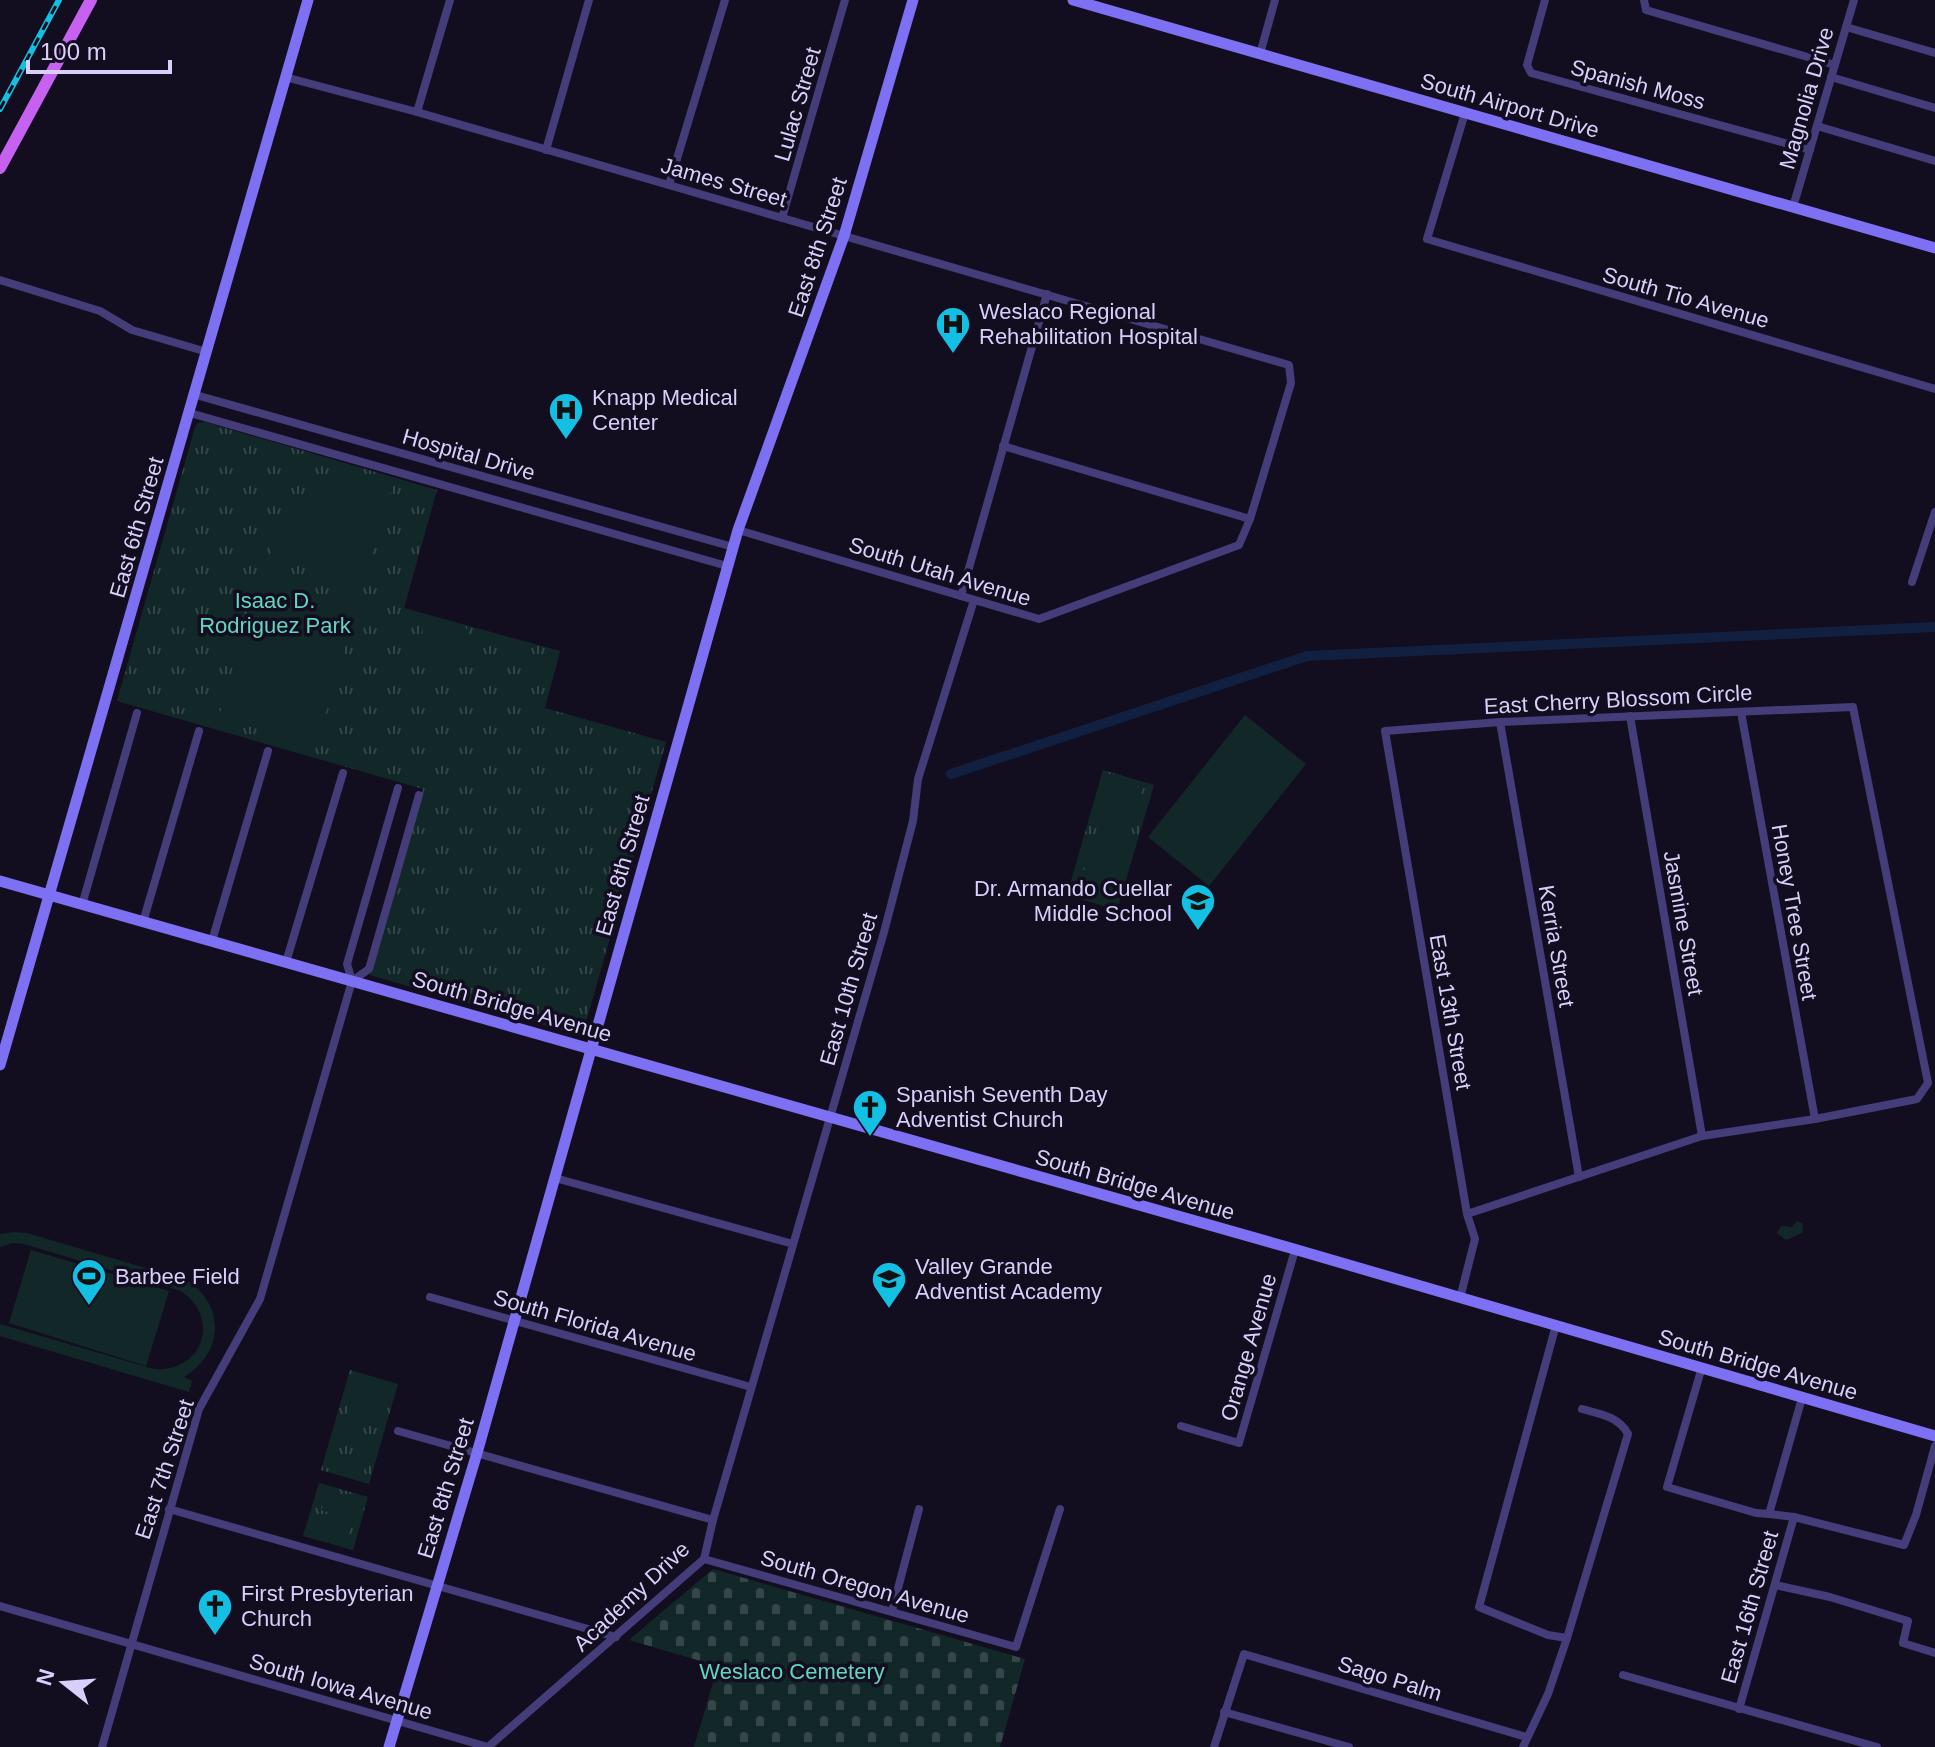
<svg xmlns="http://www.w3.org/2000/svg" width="1935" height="1747" viewBox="0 0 1935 1747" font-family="Arial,sans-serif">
<defs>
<pattern id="grass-tufts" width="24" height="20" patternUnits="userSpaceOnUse" patternTransform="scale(2)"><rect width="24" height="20" fill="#122828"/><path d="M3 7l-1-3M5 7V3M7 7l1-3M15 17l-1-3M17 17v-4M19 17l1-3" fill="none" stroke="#344648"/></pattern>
<pattern id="cemetery-stones" width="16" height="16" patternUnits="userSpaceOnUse" patternTransform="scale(2)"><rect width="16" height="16" fill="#122828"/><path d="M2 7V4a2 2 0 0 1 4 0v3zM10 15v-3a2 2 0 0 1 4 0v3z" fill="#344648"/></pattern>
</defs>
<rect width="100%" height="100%" fill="#120e1f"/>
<g fill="url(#grass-tufts)">
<path d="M 205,422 L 437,490 L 404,608 L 560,651 L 545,708 L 666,742 L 582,1036 L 370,975 L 423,789 L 117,701 L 195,427 L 198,423 Z"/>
<path d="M 1103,770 L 1154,785 L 1117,910 L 1067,895 Z"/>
<path d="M 1797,1221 L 1802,1223 L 1803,1229 L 1802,1233 L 1786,1240 L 1777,1233 L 1781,1226 L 1792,1227 Z"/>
<path d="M 350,1370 L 398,1384 L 369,1484 L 321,1470 Z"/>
<path d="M 319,1483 L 368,1497 L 353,1550 L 303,1536 Z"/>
</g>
<path fill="url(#cemetery-stones)" d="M 713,1569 L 1025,1659 L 1000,1747 L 694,1747 L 715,1676 L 704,1662 L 629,1640 Z"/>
<g fill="#122828">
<path d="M 369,481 L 392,486 L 367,573 L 359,579 L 270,554 C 292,500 310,484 369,481 Z"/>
<path d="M 258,578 L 352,603 L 356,610 L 316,747 L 219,717 Z"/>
<path d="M 425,614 L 465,625 L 474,651 L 472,667 L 446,665 L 422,656 L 420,652 Z"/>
<path d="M 1245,715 L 1306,764 L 1209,886 L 1148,837 Z"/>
<path d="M 1111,779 L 1143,788 L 1139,804 L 1106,795 Z"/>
<path d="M 1105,799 L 1137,808 L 1133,824 L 1100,815 Z"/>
<path d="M 1099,819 L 1132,829 L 1127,844 L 1095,835 Z"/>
<path d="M 1094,839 L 1126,848 L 1122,864 L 1089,855 Z"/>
<path d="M 1088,859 L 1120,868 L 1116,883 L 1083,874 Z"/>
<path d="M 1082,879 L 1115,888 L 1110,903 L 1078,894 Z"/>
<path d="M 458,894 L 500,905 L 493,931 L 451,919 Z"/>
<path d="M 13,1232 L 27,1233 L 186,1280 C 227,1306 223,1353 184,1377 L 192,1381 L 189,1392 L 0,1336 L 0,1324 L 154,1369 C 202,1373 222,1318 181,1291 L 24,1244 L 13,1243 L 0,1247 L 0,1234 Z"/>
<path d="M 31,1250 L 169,1291 L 146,1366 L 9,1323 Z"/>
<path d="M 357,1378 L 388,1387 L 384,1402 L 352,1393 Z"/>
<path d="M 350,1403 L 381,1412 L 377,1427 L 345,1418 Z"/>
<path d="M 342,1427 L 374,1437 L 370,1451 L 338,1442 Z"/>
<path d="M 335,1452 L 367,1462 L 362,1477 L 331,1467 Z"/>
<path d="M 326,1495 L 357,1504 L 353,1519 L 321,1510 Z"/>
<path d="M 320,1516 L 352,1525 L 347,1540 L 315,1531 Z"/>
</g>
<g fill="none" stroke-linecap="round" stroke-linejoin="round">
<path stroke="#112040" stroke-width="10" d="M 951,774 L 1307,656 L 1935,627"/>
<g stroke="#443d7a" stroke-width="8">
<path d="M 1545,0 L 1527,65 L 1531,73 L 1810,150"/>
<path d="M 1644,0 L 1646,10 L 1835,65"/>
<path d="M 1846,27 L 1935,53"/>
<path d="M 1260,54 L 1275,0"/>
<path d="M 285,77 L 417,112 L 1289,365 L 1291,383 L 1250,519 L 1003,446"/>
<path d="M 1831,77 L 1935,108"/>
<path d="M 417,112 L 450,0"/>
<path d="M 1465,113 L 1427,239 L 1935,389"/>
<path d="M 1817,126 L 1935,161"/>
<path d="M 546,150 L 589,0"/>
<path d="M 669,185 L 725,0"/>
<path d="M 1793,207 L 1854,0"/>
<path d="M 782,218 L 845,0"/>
<path d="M 0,280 L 100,311 L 132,330 L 207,352"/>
<path d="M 196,395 L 733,547"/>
<path d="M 190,413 L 727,566"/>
<path d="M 738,530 L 1039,619 L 1239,545 L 1250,519"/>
<path d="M 1912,582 L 1935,512"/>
<path d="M 961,596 L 1047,294"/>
<path d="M 1741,712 L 1815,1119"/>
<path d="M 1630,716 L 1702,1136"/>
<path d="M 1500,722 L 1579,1177"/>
<path d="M 82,905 L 137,713"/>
<path d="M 143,922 L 199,731"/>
<path d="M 212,941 L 268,751"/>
<path d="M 286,962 L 343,773"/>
<path d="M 352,981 L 369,969 L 419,795"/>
<path d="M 555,1178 L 793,1244"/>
<path d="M 430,1297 L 751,1387"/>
<path d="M 1460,1298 L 1475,1239 L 1467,1214 L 1385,731 L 1500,722 L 1853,707 L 1928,1083 L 1917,1099 L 1815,1119 L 1702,1136 L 1467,1214"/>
<path d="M 1556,1325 L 1479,1607 L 1548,1635 L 1567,1638"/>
<path d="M 1702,1367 L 1667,1487 L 1756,1513 L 1769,1514"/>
<path d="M 1181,1426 L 1239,1443 L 1295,1250"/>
<path d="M 398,1431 L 713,1520"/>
<path d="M 169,1509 L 616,1637"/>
<path d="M 1794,1517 L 1904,1545 L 1916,1515 L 1935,1446"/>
<path d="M 704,1559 L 1016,1647 L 1060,1509"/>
<path d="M 1775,1585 L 1830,1597 L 1908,1621 L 1903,1643 L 1935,1653"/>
<path d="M 0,1606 L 488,1747"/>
<path d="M 892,1611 L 919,1509"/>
<path d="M 1623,1675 L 1877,1747"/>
<path d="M 1739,1709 L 1794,1517 L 1769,1514 L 1802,1398"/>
<path d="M 1224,1712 L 1349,1747"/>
<path d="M 102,1747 L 199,1409 L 260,1299 L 352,981 L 347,964 L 398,788"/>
<path d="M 488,1747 L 704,1559 L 713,1520 L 884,932 L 913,821 L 918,779 L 974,600"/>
<path d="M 1214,1747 L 1244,1654 L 1526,1737"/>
<path d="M 1523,1747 L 1548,1694 L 1567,1638 L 1628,1434 C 1618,1416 1600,1414 1582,1409"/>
</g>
<g stroke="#7d70f3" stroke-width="11">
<path d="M 1073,0 L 1935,248"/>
<path d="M 0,881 L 1287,1247 L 1935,1436"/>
<path d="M 0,1065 L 308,0"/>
<path d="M 389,1747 L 477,1453 L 738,530 L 844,236 L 913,0"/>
</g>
<path stroke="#c661f2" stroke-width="12" d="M 0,168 L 91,0"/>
<g stroke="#13c0e4" stroke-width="6">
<path id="rail" d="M 0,109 L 59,0"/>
</g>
<use href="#rail" stroke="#120e1f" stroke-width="3" stroke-dasharray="9" stroke-linecap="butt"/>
</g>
<defs>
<g id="hospital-pin" transform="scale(1.8)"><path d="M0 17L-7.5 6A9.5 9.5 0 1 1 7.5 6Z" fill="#13c0e4" stroke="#120e1f"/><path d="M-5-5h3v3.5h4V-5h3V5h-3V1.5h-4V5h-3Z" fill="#111"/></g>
<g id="school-pin" transform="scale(1.8)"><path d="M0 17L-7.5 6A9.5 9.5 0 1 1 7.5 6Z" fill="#13c0e4" stroke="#120e1f"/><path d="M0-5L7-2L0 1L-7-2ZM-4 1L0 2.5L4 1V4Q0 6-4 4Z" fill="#111"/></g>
<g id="church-pin" transform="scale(1.8)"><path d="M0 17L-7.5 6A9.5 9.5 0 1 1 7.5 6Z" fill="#13c0e4" stroke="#120e1f"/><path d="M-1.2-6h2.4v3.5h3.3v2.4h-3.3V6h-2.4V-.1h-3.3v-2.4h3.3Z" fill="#111"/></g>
<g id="stadium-pin" transform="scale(1.8)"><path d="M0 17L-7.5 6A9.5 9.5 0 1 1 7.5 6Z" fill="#13c0e4" stroke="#120e1f"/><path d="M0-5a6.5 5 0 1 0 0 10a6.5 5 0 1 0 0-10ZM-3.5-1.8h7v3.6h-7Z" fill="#111"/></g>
</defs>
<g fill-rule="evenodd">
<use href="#hospital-pin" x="953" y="324"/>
<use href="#hospital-pin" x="566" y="410"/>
<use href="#school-pin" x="1198" y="901"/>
<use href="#church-pin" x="870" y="1107"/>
<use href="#stadium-pin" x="89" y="1276"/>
<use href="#school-pin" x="889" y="1279"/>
<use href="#church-pin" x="215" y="1606"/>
</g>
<g text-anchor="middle" stroke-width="7" stroke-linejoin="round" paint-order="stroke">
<g font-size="22" fill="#d8d0fb" stroke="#120e1f">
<text transform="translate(1638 84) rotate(15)" y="8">Spanish Moss</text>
<text transform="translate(1806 98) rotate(-74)" y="8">Magnolia Drive</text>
<text transform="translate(797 104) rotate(-74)" y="8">Lulac Street</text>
<text transform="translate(1510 105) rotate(16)" y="8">South Airport Drive</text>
<text transform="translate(724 182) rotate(16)" y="8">James Street</text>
<text transform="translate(817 247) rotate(-72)" y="8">East 8th Street</text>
<text transform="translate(1686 297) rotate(16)" y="8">South Tio Avenue</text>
<text transform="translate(469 454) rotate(16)" y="8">Hospital Drive</text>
<text transform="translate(136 527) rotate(-74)" y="8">East 6th Street</text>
<text transform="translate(940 571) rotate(17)" y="8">South Utah Avenue</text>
<text transform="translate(1618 699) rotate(-3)" y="8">East Cherry Blossom Circle</text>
<text transform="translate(622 865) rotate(-74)" y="8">East 8th Street</text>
<text transform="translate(1795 912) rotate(80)" y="8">Honey Tree Street</text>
<text transform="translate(1684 923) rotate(80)" y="8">Jasmine Street</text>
<text transform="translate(1557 946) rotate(80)" y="8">Kerria Street</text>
<text transform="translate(848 989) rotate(-74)" y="8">East 10th Street</text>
<text transform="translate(512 1006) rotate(16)" y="8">South Bridge Avenue</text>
<text transform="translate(1451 1012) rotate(80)" y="8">East 13th Street</text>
<text transform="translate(1135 1184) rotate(16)" y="8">South Bridge Avenue</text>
<text transform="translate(595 1325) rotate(16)" y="8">South Florida Avenue</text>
<text transform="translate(1248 1347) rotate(-74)" y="8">Orange Avenue</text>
<text transform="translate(1758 1364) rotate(16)" y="8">South Bridge Avenue</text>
<text transform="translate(164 1469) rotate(-72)" y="8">East 7th Street</text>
<text transform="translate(445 1488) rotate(-73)" y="8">East 8th Street</text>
<text transform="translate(865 1586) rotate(16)" y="8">South Oregon Avenue</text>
<text transform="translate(631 1596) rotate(-43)" y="8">Academy Drive</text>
<text transform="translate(1749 1607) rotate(-74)" y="8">East 16th Street</text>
<text transform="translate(1390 1678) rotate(17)" y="8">Sago Palm</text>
<text transform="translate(341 1686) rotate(16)" y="8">South Iowa Avenue</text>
</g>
<g font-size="22" fill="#d8d0fb" stroke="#120e1f" text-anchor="start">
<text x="979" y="319">Weslaco Regional<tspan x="979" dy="25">Rehabilitation Hospital</tspan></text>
<text x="592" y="405">Knapp Medical<tspan x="592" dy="25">Center</tspan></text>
<text x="1172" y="896" text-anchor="end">Dr. Armando Cuellar<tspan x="1172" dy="25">Middle School</tspan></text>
<text x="896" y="1102">Spanish Seventh Day<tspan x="896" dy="25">Adventist Church</tspan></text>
<text x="915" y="1274">Valley Grande<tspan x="915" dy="25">Adventist Academy</tspan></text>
<text x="115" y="1284">Barbee Field</text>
<text x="241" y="1601">First Presbyterian<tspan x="241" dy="25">Church</tspan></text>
</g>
<g font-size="22" fill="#63d4c0" stroke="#120e1f">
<text x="275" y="608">Isaac D.<tspan x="275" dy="25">Rodriguez Park</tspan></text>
<text x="792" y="1679">Weslaco Cemetery</text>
</g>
</g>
<g transform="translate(64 1683) rotate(287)" stroke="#120e1f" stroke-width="6" paint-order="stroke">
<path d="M0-6L14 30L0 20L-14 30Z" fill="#d8d0fb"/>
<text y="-12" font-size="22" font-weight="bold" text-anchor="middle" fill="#d8d0fb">N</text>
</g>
<path d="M28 60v12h142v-12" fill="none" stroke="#d8d0fb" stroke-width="4"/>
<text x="40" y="60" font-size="24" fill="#d8d0fb" stroke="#120e1f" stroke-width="6" paint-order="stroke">100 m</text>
</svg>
